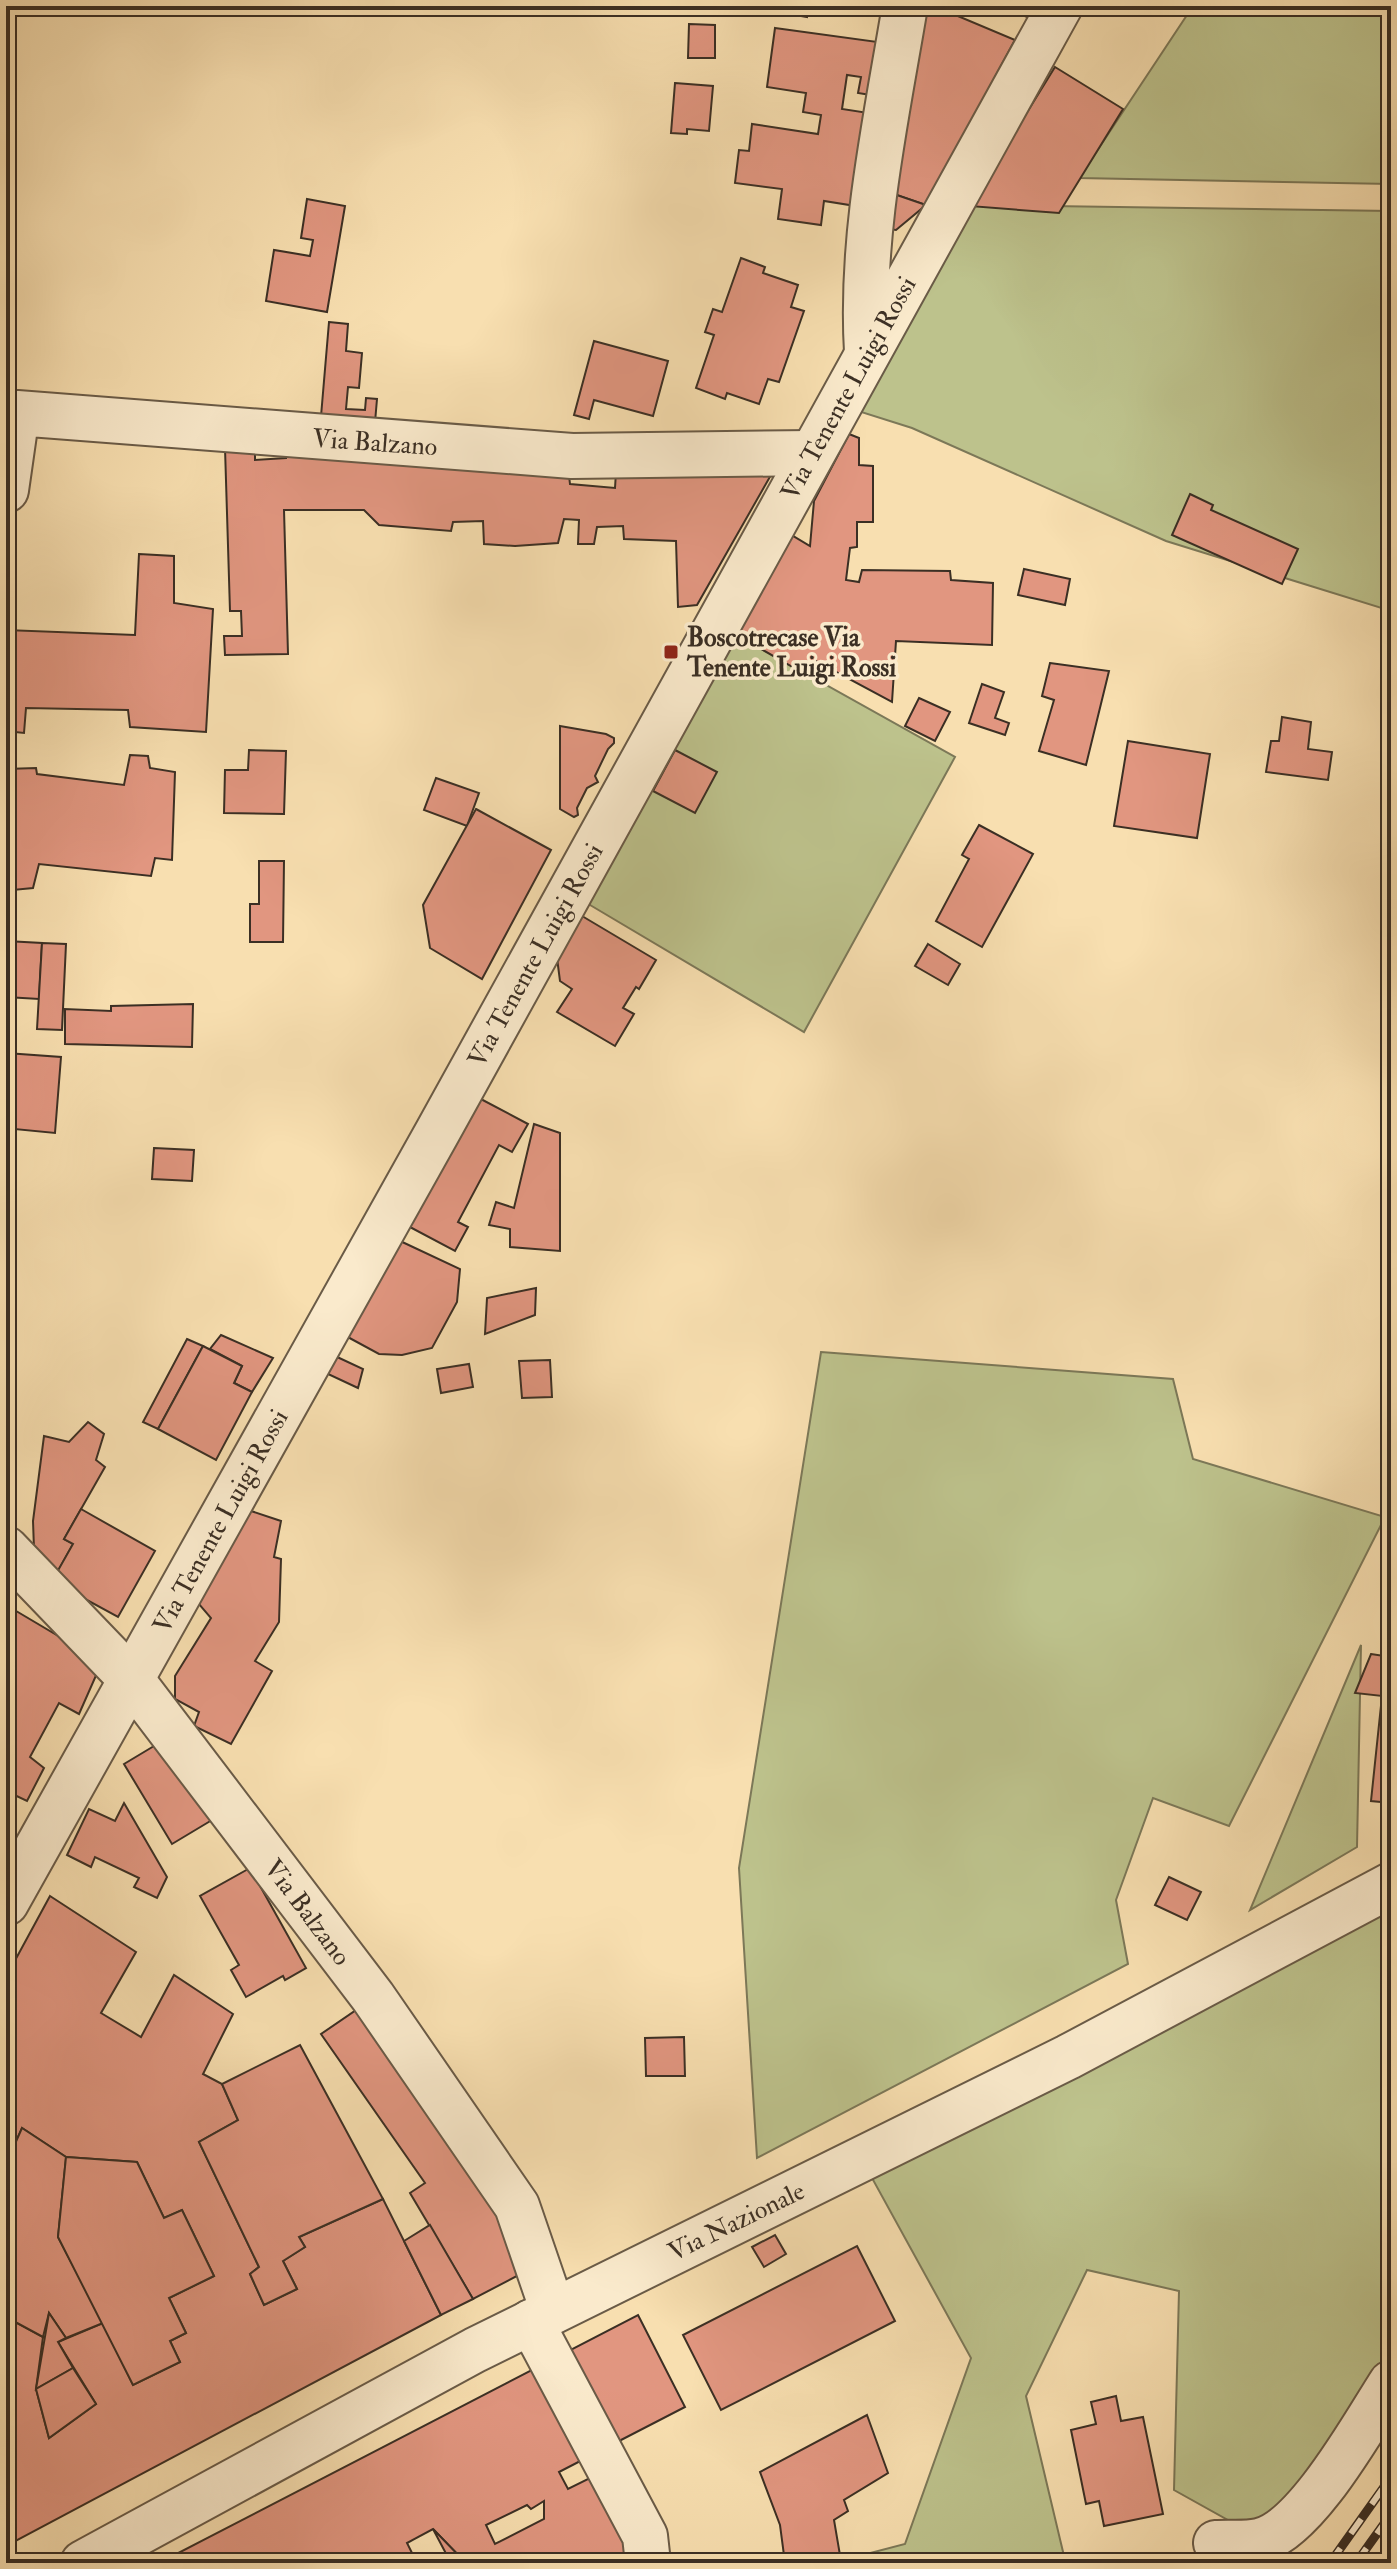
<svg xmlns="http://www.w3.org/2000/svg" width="1397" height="2569" viewBox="0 0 1397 2569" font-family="'IM FELL Double Pica',serif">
<rect width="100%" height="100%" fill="#f8dfb0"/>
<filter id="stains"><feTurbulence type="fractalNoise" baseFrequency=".0025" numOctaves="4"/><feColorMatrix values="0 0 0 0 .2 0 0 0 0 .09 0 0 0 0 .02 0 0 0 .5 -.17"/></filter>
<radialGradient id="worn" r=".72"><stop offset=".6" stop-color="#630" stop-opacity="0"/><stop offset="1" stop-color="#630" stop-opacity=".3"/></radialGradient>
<g fill="#bdc28c" stroke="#7c7858" stroke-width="2">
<path d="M 1193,6 L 1391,6 L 1391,184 L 1079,178 Z"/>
<path d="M 973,205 L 1391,211 L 1391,611 L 1166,541 L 912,428 L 858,411 Z"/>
<path d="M 735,634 L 955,757 L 804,1032 L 585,902 Z"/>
<path d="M 821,1352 L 1173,1379 L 1193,1459 L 1385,1517 L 1229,1826 L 1153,1798 L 1116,1900 L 1128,1964 L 757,2158 L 739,1868 Z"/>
<path d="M 1361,1645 L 1357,1847 L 1250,1910 Z"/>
<path d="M 1391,1907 L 1391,2349 L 1282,2511 L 1246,2530 L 1174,2490 L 1179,2291 L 1087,2270 L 1026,2396 L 1064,2556 L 1061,2563 L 832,2563 L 905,2544 L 971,2358 L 872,2178 Z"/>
</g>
<g fill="#e19680" stroke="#3b2f24" stroke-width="2" fill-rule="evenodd">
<path d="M 774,6 L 809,6 L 807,17 L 773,11 Z"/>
<path d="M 1001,6 L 1031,6 L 1027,17 Z"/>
<path d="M 918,8 L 946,11 L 1015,40 L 926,205 L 888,192 Z"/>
<path d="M 689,24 L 715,25 L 715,58 L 688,58 Z"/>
<path d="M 775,28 L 885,43 L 877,96 L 858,93 L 861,77 L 847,75 L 842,109 L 875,114 L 862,207 L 824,201 L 821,225 L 778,219 L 782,189 L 735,183 L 739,150 L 749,151 L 752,124 L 818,134 L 821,115 L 803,112 L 806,93 L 767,87 Z"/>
<path d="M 1055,67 L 1123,109 L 1059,213 L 969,206 Z"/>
<path d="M 675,83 L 713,86 L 709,131 L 687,129 L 687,134 L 671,133 Z"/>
<path d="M 888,192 L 926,205 L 896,230 L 882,228 Z"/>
<path d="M 307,199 L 345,206 L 327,312 L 266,301 L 274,250 L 310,256 L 313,240 L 301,238 Z"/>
<path d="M 741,258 L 765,267 L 763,273 L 798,285 L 791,307 L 804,311 L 779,382 L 768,379 L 759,404 L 727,393 L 725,399 L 696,388 L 714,335 L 705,332 L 713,309 L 722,312 Z"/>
<path d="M 329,322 L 348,324 L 346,351 L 362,353 L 359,388 L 348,387 L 346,409 L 365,410 L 366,398 L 377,399 L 374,434 L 320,428 Z"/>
<path d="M 594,341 L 668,361 L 653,416 L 594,400 L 589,419 L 574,415 Z"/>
<path d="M 849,434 L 859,438 L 859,465 L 873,466 L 873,522 L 857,522 L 857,547 L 850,548 L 846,580 L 859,582 L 862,570 L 950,571 L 951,580 L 993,583 L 992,645 L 896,641 L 892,702 L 814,660 L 803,673 L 735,634 L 788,533 L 810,546 L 814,501 Z"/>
<path d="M 255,447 L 255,460 L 286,458 L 287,447 L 568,467 L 570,484 L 615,488 L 616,472 L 771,475 L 697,605 L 678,607 L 676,541 L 624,539 L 623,526 L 597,527 L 594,544 L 578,544 L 579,520 L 564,519 L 558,543 L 515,546 L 484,544 L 483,521 L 453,522 L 451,531 L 379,525 L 364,510 L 284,510 L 288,654 L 225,655 L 224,636 L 242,636 L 241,611 L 230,611 L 225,448 Z"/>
<path d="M 1190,494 L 1213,505 L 1211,510 L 1298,549 L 1282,584 L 1172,535 Z"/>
<path d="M 139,554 L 174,556 L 174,603 L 213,609 L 206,732 L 130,727 L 128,710 L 26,708 L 24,733 L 6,731 L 6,630 L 135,635 Z"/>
<path d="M 1024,569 L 1070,579 L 1065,605 L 1018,595 Z"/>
<path d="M 1050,663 L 1109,671 L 1086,765 L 1039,751 L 1054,700 L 1042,696 Z"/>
<path d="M 982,684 L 1004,692 L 995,718 L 1009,723 L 1005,735 L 969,723 Z"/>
<path d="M 919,698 L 950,712 L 935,741 L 905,726 Z"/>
<path d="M 1282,717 L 1311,722 L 1308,749 L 1332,752 L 1328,780 L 1266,772 L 1271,741 L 1279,741 Z"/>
<path d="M 560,726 L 606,734 L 614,738 L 614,743 L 608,749 L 595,776 L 598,782 L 587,788 L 577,808 L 578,815 L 574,817 L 560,809 Z"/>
<path d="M 1128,741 L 1210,754 L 1197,838 L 1114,826 Z"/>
<path d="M 249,750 L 286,751 L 284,814 L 224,813 L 225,770 L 248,770 Z"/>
<path d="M 675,750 L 717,772 L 695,813 L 653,791 Z"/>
<path d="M 130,755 L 148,756 L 150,768 L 175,772 L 172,860 L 155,858 L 151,876 L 39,864 L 33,888 L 13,890 L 15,846 L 6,844 L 6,769 L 36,768 L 37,774 L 124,785 Z"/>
<path d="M 436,778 L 479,793 L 467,826 L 424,810 Z"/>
<path d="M 476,809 L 551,850 L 482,979 L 430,948 L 423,905 Z"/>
<path d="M 979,825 L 1033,854 L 982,947 L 936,921 L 969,859 L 962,855 Z"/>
<path d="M 259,861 L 284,861 L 283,942 L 250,942 L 250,904 L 259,904 Z"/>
<path d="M 582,916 L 656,960 L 639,989 L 636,987 L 623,1008 L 634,1014 L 615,1046 L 557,1012 L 572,989 L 560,981 L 557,958 Z"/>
<path d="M 6,941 L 42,943 L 39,999 L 6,997 Z"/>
<path d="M 42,943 L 66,944 L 62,1030 L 37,1029 Z"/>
<path d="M 928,944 L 960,964 L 948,985 L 915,966 Z"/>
<path d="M 193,1004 L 192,1047 L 65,1044 L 65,1009 L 111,1011 L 111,1006 Z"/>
<path d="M 6,1053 L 61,1057 L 55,1133 L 15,1129 L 14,1137 L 6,1137 Z"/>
<path d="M 477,1097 L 528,1124 L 512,1152 L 499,1145 L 458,1222 L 468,1227 L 455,1251 L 408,1226 Z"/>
<path d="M 534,1124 L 560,1133 L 560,1251 L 510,1247 L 510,1229 L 489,1225 L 496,1202 L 514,1208 Z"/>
<path d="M 154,1148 L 194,1150 L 192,1181 L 152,1179 Z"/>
<path d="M 398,1240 L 460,1269 L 457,1302 L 432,1348 L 402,1355 L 379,1354 L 344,1335 Z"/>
<path d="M 536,1288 L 535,1315 L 485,1334 L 487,1298 Z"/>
<path d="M 221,1335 L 273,1358 L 252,1392 L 234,1383 L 242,1366 L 210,1349 Z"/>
<path d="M 187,1339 L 203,1346 L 158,1429 L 143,1422 Z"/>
<path d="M 203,1346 L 242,1366 L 234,1383 L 252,1392 L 216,1460 L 158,1429 Z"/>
<path d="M 335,1356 L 363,1369 L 358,1388 L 328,1374 Z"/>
<path d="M 550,1360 L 552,1397 L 522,1398 L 519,1361 Z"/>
<path d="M 469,1364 L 473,1387 L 441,1393 L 437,1369 Z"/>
<path d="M 88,1422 L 104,1434 L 96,1460 L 105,1467 L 64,1539 L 73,1544 L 57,1573 L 34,1549 L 33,1521 L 44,1436 L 69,1442 Z"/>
<path d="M 81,1509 L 155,1551 L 118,1617 L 52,1581 L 73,1544 L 64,1539 Z"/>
<path d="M 251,1511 L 281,1521 L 274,1557 L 281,1559 L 279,1622 L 255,1661 L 272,1671 L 231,1744 L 194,1726 L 199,1712 L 175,1699 L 175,1676 L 211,1618 L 198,1603 Z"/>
<path d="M 6,1605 L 102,1662 L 79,1714 L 59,1703 L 30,1757 L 44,1768 L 27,1801 L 6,1791 L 6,1728 L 11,1723 L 6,1719 Z"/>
<path d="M 1371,1654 L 1391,1657 L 1391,1697 L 1355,1693 Z"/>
<path d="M 1382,1696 L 1391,1697 L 1391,1803 L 1371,1801 Z"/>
<path d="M 164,1740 L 212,1820 L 172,1844 L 124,1764 Z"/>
<path d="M 124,1803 L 167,1877 L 157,1898 L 134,1887 L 139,1878 L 95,1857 L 91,1867 L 67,1855 L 89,1809 L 115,1821 Z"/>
<path d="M 250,1868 L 306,1968 L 285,1980 L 283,1976 L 246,1997 L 231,1970 L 239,1965 L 200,1896 Z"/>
<path d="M 1169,1877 L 1201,1892 L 1187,1920 L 1155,1905 Z"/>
<path d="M 50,1896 L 136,1952 L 101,2013 L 141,2037 L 174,1975 L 233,2014 L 203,2074 L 222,2084 L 238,2120 L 199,2142 L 259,2267 L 250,2274 L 264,2305 L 297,2289 L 283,2261 L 305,2247 L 299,2237 L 383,2199 L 441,2315 L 6,2546 L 6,2317 L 43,2337 L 36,2389 L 49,2438 L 96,2404 L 58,2342 L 103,2323 L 133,2385 L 180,2362 L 170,2341 L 186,2333 L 169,2298 L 214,2276 L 182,2210 L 164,2218 L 137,2162 L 66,2157 L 22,2128 L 6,2164 L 6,1977 Z"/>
<path d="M 365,2004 L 534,2267 L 473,2299 L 410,2193 L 425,2183 L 321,2034 Z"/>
<path d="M 684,2037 L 685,2076 L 646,2076 L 645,2038 Z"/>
<path d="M 300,2045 L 383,2199 L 299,2237 L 305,2247 L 283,2261 L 297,2289 L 264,2305 L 250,2274 L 259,2267 L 199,2142 L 238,2120 L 222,2084 Z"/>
<path d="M 22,2128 L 66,2157 L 58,2237 L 103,2323 L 66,2338 L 49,2313 L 43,2337 L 6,2317 L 6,2164 Z"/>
<path d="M 66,2157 L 137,2162 L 164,2218 L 182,2210 L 214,2276 L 169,2298 L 186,2333 L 170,2341 L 180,2362 L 133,2385 L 58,2237 Z"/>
<path d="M 430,2225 L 473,2299 L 441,2315 L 404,2241 Z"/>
<path d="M 775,2235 L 786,2254 L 764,2267 L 752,2247 Z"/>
<path d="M 857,2246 L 895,2321 L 721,2410 L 683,2335 Z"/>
<path d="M 49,2313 L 66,2338 L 58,2342 L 73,2368 L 36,2389 Z"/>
<path d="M 638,2315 L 685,2407 L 559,2472 L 568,2489 L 602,2472 L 642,2563 L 466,2563 L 433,2529 L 407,2543 L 417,2563 L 159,2563 ZM 544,2501 L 544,2519 L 495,2544 L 486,2525 L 527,2505 L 531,2509 Z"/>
<path d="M 73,2368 L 96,2404 L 49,2438 L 36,2389 Z"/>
<path d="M 1116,2396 L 1121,2421 L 1143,2417 L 1163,2514 L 1104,2526 L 1099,2501 L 1086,2504 L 1071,2430 L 1096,2424 L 1091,2402 Z"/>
<path d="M 867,2415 L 888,2473 L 844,2500 L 848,2511 L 834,2520 L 841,2561 L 785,2563 L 780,2525 L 760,2472 Z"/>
<path d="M 433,2529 L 466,2563 L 451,2563 Z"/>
<path d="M 1173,2554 L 1206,2556 L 1206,2563 L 1130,2563 Z"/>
</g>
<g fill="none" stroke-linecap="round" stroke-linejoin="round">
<g stroke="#6a5b47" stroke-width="48">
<g id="minor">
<path d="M 867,352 C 860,236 886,120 905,6"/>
<path d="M 6,490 L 17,413 L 572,456 L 812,453"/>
<path d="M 6,1549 L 131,1679 L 373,1997 L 517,2206 L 553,2311"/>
<path d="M 6,1903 L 438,1131 L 1060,6"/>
<path d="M 531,2322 L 645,2536 L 648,2563"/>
<path d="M 1216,2543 C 1230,2542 1245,2544 1259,2541 C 1306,2531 1365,2423 1391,2383"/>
<path d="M 83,2563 L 475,2350 L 1068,2057 L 1391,1885"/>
</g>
</g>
<use href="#minor" stroke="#faeacc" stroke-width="44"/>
<g stroke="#3b2f24" stroke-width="9">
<g id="rail">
<path d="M 1330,2563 L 1391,2477"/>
<path d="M 1356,2563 L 1391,2514"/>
</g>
</g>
<use href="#rail" stroke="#faeacc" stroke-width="6" stroke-dasharray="18" stroke-linecap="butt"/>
</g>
<rect fill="#8f2418" stroke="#faeacc" stroke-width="3" x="663" y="644" width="16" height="16" rx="4"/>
<g text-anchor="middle" stroke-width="7" stroke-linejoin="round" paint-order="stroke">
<g font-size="26" fill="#3b2f24" stroke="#faeacc">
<text transform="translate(848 388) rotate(-61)" y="9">Via Tenente Luigi Rossi</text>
<text transform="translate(375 442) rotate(4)" y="9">Via Balzano</text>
<text transform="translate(535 955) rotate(-61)" y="9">Via Tenente Luigi Rossi</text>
<text transform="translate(220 1521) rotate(-61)" y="9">Via Tenente Luigi Rossi</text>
<text transform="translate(308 1912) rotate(53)" y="9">Via Balzano</text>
<text transform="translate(736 2221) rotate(-26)" y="9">Via Nazionale</text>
</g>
<g font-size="26" font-weight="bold" fill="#3b2f24" stroke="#faeacc" text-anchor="start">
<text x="687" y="646">Boscotrecase Via<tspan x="687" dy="30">Tenente Luigi Rossi</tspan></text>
</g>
</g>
<rect width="1397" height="2569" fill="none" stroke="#f8dfb0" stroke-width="32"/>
<rect x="8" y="8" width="1381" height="2553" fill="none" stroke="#3b2f24" stroke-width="4"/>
<rect x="16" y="16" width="1365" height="2537" fill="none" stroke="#3b2f24" stroke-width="2"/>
<rect width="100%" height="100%" filter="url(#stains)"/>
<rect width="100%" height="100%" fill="url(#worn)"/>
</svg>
